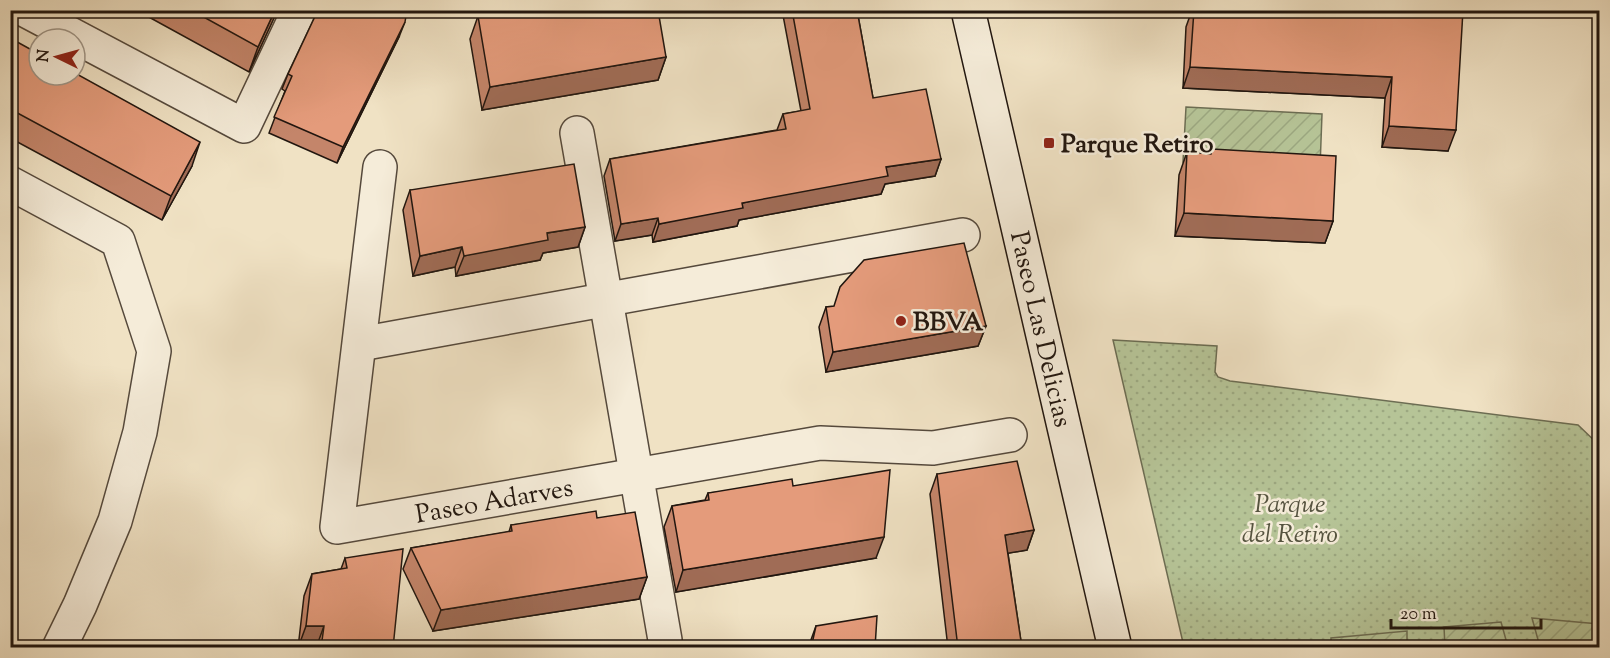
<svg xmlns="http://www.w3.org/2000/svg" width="1610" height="658" viewBox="0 0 1610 658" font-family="'Sorts Mill Goudy',serif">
<defs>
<pattern id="park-dots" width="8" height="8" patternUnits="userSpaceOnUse" patternTransform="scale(1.5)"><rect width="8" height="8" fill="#b6c497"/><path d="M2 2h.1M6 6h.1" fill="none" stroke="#9ca881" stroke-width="1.8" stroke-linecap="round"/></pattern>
<pattern id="garden-furrows" width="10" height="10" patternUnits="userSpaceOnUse" patternTransform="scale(1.5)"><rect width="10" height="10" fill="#b6c497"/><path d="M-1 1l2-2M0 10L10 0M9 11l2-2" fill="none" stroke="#9ca881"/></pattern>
</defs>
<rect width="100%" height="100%" fill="#f0e2c4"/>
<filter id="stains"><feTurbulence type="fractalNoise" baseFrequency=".00333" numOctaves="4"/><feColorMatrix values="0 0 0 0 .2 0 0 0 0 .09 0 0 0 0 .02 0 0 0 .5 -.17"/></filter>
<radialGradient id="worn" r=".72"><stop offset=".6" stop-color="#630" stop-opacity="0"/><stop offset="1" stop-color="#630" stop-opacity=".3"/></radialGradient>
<path fill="url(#park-dots)" stroke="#6c6d53" stroke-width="1.5" d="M 1113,340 L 1217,346 L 1215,372 L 1218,377 L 1230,381 L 1578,425 L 1599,445 L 1599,647 L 1184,647 Z"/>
<g fill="url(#garden-furrows)" stroke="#6c6d53" stroke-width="1.5">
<path d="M 1186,107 L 1322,114 L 1320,168 L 1183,162 Z"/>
<path d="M 1532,618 L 1599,624 L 1599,647 L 1540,647 Z"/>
<path d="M 1501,622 L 1508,647 L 1445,647 L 1444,627 Z"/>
<path d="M 1407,631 L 1407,647 L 1331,647 L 1331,638 Z"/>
</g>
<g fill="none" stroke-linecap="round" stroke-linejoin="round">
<g stroke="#55493c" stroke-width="36">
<g id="street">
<path d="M 25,10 L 244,126 L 299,10"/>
<path d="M 577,133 L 665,640"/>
<path d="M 380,167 L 337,527 L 820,443 L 933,448 L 1010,435"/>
<path d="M 10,183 L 118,241 L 154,351 L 140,432 L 115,521 L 80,605 L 59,648"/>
<path d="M 360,344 L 963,235"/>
</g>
</g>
<g stroke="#21160f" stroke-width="36">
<path id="secondary" d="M 968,10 L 1115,648"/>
</g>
<use href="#street" stroke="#f5ecd9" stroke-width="33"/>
<use href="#secondary" stroke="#f5ecd9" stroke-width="33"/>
</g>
<g fill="#c4856a" stroke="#21160f" stroke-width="1.5">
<path d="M 136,10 L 277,10 L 249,72 Z"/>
<path d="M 782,10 L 857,10 L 873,98 L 941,159 L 935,176 L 885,184 L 881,194 L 739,220 L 737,226 L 653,242 L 652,235 L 615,241 L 604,176 L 610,159 L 777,130 L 783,114 L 801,111 Z"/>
<path d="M 1192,10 L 1319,10 L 1319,13 L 1389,17 L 1389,10 L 1463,10 L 1448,151 L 1382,147 L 1385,98 L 1183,88 L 1186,27 Z"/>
<path d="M 478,16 L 666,57 L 658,80 L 482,110 L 470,39 Z"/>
<path d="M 399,37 L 337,163 L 269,133 L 285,91 L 282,89 L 288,74 Z"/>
<path d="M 10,38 L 192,166 L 162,220 L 10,138 Z"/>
<path d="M 1212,149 L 1333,221 L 1325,243 L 1175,236 L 1179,175 L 1187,152 L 1210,154 Z"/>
<path d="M 410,190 L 585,227 L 578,247 L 543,253 L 540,260 L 456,276 L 455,267 L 413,276 L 403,210 Z"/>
<path d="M 826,307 L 986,326 L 978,346 L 826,372 L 819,327 Z"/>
<path d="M 937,474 L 1034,530 L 1027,550 L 1008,553 L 1022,648 L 948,648 L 930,494 Z"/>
<path d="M 793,486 L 876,558 L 676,592 L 664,527 L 672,506 L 705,500 L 708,493 Z"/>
<path d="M 597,518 L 647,577 L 639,599 L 433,631 L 403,569 L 411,548 L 509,532 L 511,525 Z"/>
<path d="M 345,558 L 393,648 L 298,648 L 304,596 L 312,574 L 341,569 Z"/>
<path d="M 816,626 L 875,648 L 808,648 Z"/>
</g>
<g fill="#a06c56" stroke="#21160f" stroke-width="1.5">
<path d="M 275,10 L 277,10 L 275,16 L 249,72 L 258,47 Z"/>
<path d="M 405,22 L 399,37 L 337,163 L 343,147 Z"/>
<path d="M 666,57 L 658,80 L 482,110 L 490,87 Z"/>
<path d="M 1190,67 L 1392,77 L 1385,98 L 1183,88 Z"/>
<path d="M 1389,126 L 1456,130 L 1448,151 L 1382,147 Z"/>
<path d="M 200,142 L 192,166 L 162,220 L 171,196 Z"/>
<path d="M 941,159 L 935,176 L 885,184 L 881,194 L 739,220 L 737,226 L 653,242 L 659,224 L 886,167 Z"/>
<path d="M 1184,213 L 1333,221 L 1325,243 L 1175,236 Z"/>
<path d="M 658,218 L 652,235 L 615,241 L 621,224 Z"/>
<path d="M 585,227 L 578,247 L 543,253 L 540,260 L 456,276 L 464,256 L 547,233 Z"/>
<path d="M 462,247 L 455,267 L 413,276 L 420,256 Z"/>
<path d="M 986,326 L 978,346 L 826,372 L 833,352 Z"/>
<path d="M 1034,530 L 1027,550 L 998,555 L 1005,535 Z"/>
<path d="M 884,537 L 876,558 L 676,592 L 683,570 Z"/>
<path d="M 647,577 L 639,599 L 433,631 L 441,610 Z"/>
<path d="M 306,626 L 324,626 L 316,648 L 298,648 Z"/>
</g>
<g fill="#e49b7b" stroke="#21160f" stroke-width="1.5">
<path d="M 191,10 L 275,10 L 258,47 Z"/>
<path d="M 318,10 L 407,10 L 405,22 L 343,147 L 274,117 L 292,76 L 288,74 Z"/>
<path d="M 513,10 L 658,10 L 666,57 L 490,87 L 478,16 Z"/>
<path d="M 792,10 L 857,10 L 873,98 L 926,89 L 941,159 L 886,167 L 888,176 L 742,203 L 743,208 L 659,224 L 658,218 L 621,224 L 610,159 L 786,129 L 783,114 L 810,109 Z"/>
<path d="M 1194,10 L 1319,10 L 1319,13 L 1395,17 L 1396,10 L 1463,10 L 1456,130 L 1389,126 L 1392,77 L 1190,67 Z"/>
<path d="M 10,38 L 39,54 L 39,75 L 75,75 L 75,73 L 200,142 L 171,196 L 10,109 Z"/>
<path d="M 1212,149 L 1336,156 L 1333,221 L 1184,213 L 1187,152 L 1211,154 Z"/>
<path d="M 574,164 L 585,227 L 547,233 L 548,240 L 464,256 L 462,247 L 420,256 L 410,190 Z"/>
<path d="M 964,243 L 986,326 L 833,352 L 826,307 L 834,306 L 840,287 L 864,260 Z"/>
<path d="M 1017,461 L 1034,530 L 1005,535 L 1022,648 L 958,648 L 937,474 Z"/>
<path d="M 890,470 L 884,537 L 683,570 L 672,506 L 709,500 L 708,493 L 792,479 L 793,486 Z"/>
<path d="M 596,511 L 597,518 L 635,512 L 647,577 L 441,610 L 411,548 L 512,531 L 511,525 Z"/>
<path d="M 403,549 L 393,648 L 321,648 L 324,626 L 306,626 L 312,574 L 347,568 L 345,558 Z"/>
<path d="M 877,616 L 875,648 L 811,648 L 816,626 Z"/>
</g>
<g fill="#8f2418" stroke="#f5ecd9" stroke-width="2">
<rect x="1043" y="137" width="12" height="12" rx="3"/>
<circle cx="901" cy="321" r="6"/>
</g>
<g text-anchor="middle" stroke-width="5" stroke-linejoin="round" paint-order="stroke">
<g font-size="26" font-weight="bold" fill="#21160f" stroke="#f5ecd9" text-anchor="start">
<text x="1061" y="152">Parque Retiro</text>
<text x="913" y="330">BBVA</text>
</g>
<g font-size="26" fill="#21160f" stroke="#f5ecd9">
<text transform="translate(1042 329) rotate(77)" y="9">Paseo Las Delicias</text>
<text transform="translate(494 500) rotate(-10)" y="9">Paseo Adarves</text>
</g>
<g font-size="26" font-style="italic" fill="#55533f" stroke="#f5ecd9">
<text x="1290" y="512">Parque<tspan x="1290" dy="30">del Retiro</tspan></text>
</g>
</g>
<rect width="1610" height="658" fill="none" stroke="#f0e2c4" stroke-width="36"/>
<rect x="12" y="12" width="1586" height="634" fill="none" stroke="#21160f" stroke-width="3"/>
<rect x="18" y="18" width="1574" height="622" fill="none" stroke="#21160f" stroke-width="1.5"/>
<g transform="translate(57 57) rotate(275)"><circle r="28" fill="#f5ecd9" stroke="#a09688" stroke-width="1.5"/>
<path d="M0-4.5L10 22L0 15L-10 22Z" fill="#8f2418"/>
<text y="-9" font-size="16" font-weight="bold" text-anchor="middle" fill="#21160f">N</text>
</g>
<path d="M1391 619v9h150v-9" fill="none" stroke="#21160f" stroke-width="3"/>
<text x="1400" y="619" font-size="18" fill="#21160f" stroke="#f5ecd9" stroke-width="4.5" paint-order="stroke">20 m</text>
<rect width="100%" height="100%" filter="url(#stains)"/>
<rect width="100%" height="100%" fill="url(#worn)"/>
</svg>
